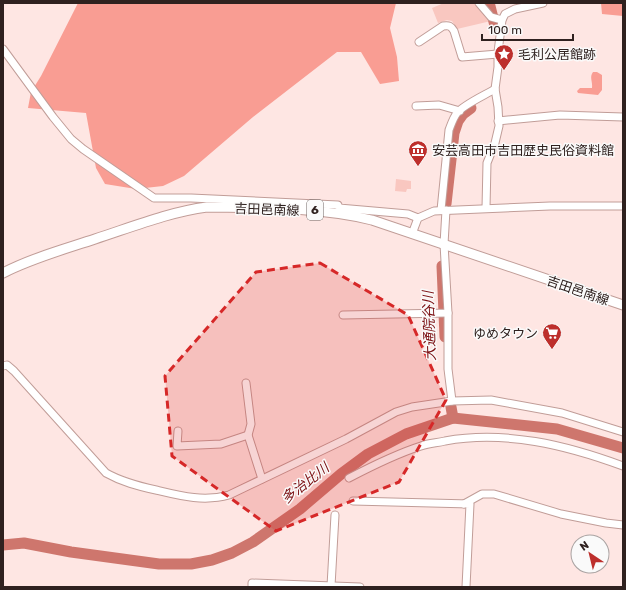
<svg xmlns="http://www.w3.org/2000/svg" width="626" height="590" viewBox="0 0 626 590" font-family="Rubik,'Noto Sans JP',sans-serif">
<rect width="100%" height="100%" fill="#fee6e3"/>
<g fill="#f9c7c0">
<path d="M 444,3 L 475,3 L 491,21 L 457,29 L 452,21 L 447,20 L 438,23 L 432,8 Z"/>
<path d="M 396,179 L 411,181 L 411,189 L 407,189 L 406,192 L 395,191 Z"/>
</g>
<g fill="#f99d93">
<path d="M 78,3 L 396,3 L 390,28 L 397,57 L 399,81 L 380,84 L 361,52 L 337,52 L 253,117 L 184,176 L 163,186 L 136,189 L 105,184 L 96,168 L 86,113 L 28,108 L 31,92 L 41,76 Z"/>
<path d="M 601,3 L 623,3 L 623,16 L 602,14 Z"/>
<path d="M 593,72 L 597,72 L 602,75 L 602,90 L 598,95 L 578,93 L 577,91 L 580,88 L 592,88 C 593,82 589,77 593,72 Z"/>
</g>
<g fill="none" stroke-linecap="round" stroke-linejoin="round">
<g stroke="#ce766d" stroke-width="11">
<path d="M 488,3 L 490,6 L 495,26"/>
<path d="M 446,204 L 454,133 L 458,121 L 463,114 L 471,108"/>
<path d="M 442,266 L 445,337"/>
<path d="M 451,407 L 453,418"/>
<path d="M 3,545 L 24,543 L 71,552 L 159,564 L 191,564 L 212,560 L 232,553 L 253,542 L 300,509 L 341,474 L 368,454 L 406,434 L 453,418 L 557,429 L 623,448"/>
</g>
<g stroke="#c19d98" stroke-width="9">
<g id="minor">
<path d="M 479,3 L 491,17 L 502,20"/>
<path d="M 419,42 L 443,26 C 449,25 451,26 454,31 L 462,57 L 498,54"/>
<path d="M 3,49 L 53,117 L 71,139 L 83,149 L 154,198 L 191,198 L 338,205 L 339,208 L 408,214 L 418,218"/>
<path d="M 416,106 L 439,105 L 460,111"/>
<path d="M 498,121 L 560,115 L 623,117"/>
<path d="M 486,208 L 487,163 L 495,143 L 499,126 L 498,107 L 495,89 L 498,67 L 498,52 L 502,20 L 505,14 L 515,9 L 543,3"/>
<path d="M 441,210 L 449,130 C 451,125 453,118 457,113 C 463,105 485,95 495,89"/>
<path d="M 412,234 L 418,218 L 434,211 L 550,206 L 623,206"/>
<path d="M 448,313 L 448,369 L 452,401"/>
<path d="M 343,315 L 448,313 L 444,244 L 446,210"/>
<path d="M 3,366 L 7,365 L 14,371 L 106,473 C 122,482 138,486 156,490 C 181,496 204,502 229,495 L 346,439 L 396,412 L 412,407 L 452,401 L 491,400 L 562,413 L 623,432"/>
<path d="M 246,383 L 251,424 L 248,435 L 262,479"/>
<path d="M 178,431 L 177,446 L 221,444 L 248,435"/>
<path d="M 349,478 C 372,466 396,454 421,446 C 429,443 437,443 445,441 C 505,430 566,445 623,466"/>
<path d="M 353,501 L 470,504 L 466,587"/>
<path d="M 464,504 L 482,494 L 494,494 L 561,514 L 606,523 L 623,525"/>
<path d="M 331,586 L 335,515"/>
<path d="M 252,587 L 252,583 L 360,587"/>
</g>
</g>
<g stroke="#c19d98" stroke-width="11">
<path id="major" d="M 3,273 C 32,258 65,249 95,239 C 132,227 169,212 207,207 C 263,208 318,207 372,220 L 623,305"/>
</g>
<use href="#minor" stroke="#fff" stroke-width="7"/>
<use href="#major" stroke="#fff" stroke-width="9"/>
</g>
<path fill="#d62828" fill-opacity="0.2" stroke="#d62828" stroke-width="3" stroke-dasharray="8 5" stroke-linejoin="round" d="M 320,263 L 408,315 L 446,400 L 399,482 L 276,531 L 172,456 L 165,376 L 256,272 Z"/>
<defs>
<g id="sight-pin" transform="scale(1)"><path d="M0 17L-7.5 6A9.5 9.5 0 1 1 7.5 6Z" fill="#bd2f2c" stroke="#fafafa"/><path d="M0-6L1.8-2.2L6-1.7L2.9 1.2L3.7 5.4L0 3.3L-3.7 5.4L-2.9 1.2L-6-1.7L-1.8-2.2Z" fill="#fff"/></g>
<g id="museum-pin" transform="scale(1)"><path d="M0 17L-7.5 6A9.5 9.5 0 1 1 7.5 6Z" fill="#bd2f2c" stroke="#fafafa"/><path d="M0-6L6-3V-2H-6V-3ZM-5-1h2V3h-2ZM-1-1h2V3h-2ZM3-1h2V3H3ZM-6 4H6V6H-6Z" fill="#fff"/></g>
<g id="supermarket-pin" transform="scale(1)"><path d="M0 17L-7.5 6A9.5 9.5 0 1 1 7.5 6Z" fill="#bd2f2c" stroke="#fafafa"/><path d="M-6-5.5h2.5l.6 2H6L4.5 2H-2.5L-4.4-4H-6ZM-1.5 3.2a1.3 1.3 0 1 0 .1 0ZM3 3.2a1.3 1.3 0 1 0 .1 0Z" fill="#fff"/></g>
</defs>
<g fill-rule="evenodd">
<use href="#sight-pin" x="504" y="54"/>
<use href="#museum-pin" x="418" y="150"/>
<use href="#supermarket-pin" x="552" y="333"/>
</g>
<g text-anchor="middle" stroke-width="3" stroke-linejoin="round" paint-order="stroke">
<rect fill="#fafafa" stroke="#6c6261" stroke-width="1" x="307" y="200" width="16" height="20" rx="3"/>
<g font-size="12" font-weight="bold" fill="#2f211f">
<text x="315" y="214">6</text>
</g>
<g font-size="13" fill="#2f211f" stroke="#fafafa" text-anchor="start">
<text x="518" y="59">毛利公居館跡</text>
<text x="432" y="155">安芸高田市吉田歴史民俗資料館</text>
<text x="538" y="338" text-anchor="end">ゆめタウン</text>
</g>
<g font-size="13" fill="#2f211f" stroke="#fafafa">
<text transform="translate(267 209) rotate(2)" y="5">吉田邑南線</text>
<text transform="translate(578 290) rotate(19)" y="5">吉田邑南線</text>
</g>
<g font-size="14" font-style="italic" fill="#7b0e11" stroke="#fafafa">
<text transform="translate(429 326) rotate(-92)" y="5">大通院谷川</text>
<text transform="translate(305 483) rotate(-38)" y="5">多治比川</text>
</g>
</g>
<rect width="626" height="590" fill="none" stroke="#2f211f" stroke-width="8"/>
<g transform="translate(590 554) rotate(325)"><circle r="19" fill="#fafafa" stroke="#a9a3a2"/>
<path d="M0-3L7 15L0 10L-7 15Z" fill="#bd2f2c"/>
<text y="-6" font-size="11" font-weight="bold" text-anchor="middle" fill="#2f211f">N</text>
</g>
<path d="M482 34v6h91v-6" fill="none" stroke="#2f211f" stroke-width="2"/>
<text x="488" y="34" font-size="12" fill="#2f211f" stroke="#fafafa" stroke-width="3" paint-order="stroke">100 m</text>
</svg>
